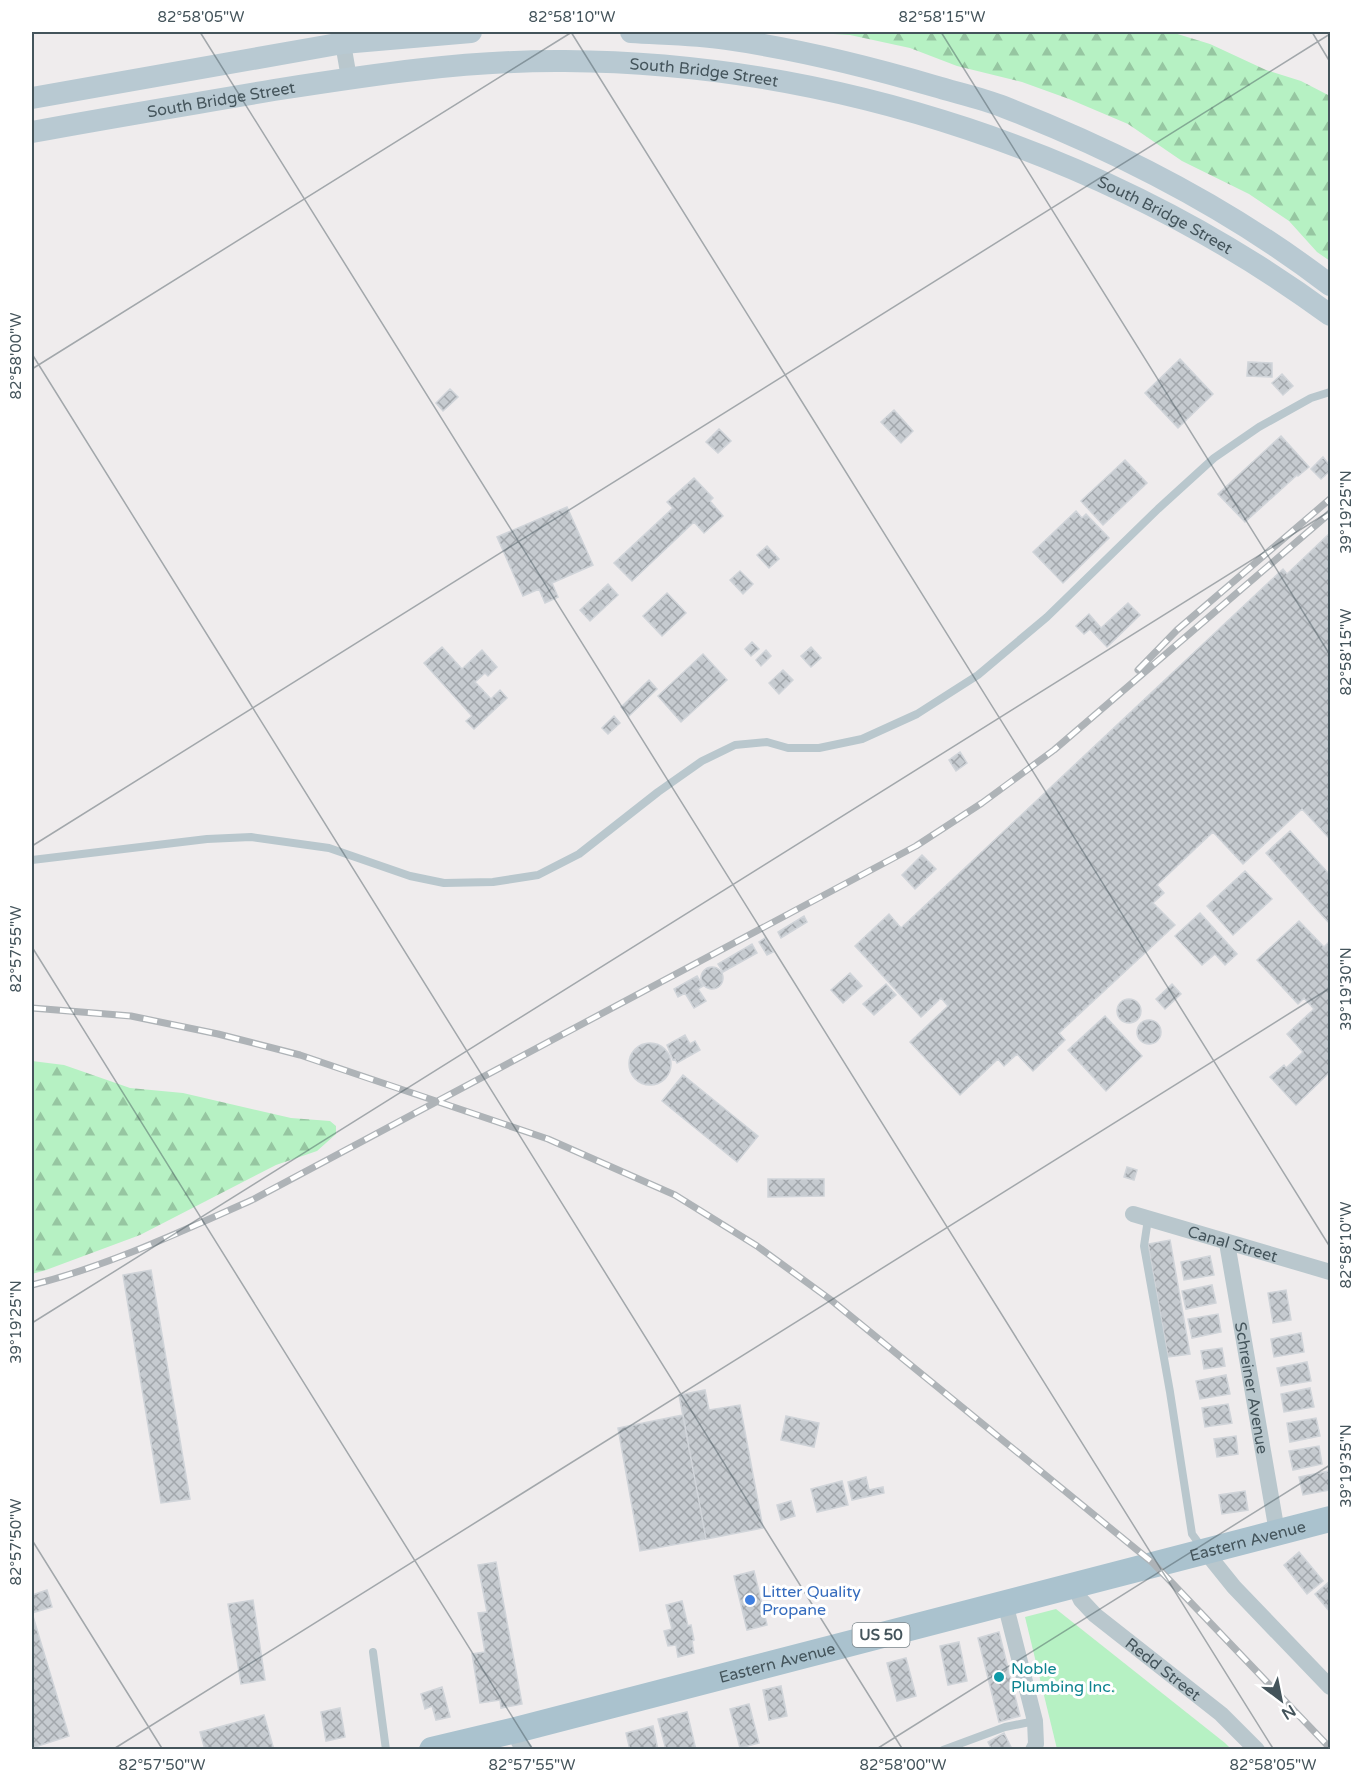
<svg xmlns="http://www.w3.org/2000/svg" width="1362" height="1781" font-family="'Varela Round',sans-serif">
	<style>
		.green { fill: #b6f1c3 }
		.forest { fill: url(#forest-firs) }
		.building { fill: url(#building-cross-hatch); stroke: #d0d4d9; stroke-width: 1.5 }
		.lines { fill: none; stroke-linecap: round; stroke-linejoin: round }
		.lane { stroke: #b9c7cd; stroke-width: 8 }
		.street { stroke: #b9c7cd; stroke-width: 16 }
		.secondary { stroke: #b8c9d2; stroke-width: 22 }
		.primary { stroke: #aac2ce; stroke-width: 26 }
		.rail-casing { stroke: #aeb3b7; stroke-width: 7 }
		.rail { stroke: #fff; stroke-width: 4.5; stroke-dasharray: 14; stroke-linecap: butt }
		.ticks { fill: none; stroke: #44545b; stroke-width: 1.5; stroke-opacity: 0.45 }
		.shop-dot { fill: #3f7fe0; stroke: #fff; stroke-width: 2 }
		.culture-dot { fill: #0f9aa8; stroke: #fff; stroke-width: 2 }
		.labels { text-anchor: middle; stroke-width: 6; stroke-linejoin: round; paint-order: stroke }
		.shield { fill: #fff; stroke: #7c878c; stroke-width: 1.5 }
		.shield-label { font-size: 15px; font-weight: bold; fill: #44545b }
		.street-label { font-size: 16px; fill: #44545b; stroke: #fff }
		.shop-label { font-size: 16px; fill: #366cbe; stroke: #fff; text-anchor: start }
		.culture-label { font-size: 16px; fill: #0d838f; stroke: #fff; text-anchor: start }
		.neatline { fill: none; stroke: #44545b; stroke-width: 2 }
		.ticks-label { font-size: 15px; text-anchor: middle; fill: #44545b }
	</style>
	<defs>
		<pattern id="forest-firs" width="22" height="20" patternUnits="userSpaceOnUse" patternTransform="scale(1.5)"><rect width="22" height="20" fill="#b6f1c3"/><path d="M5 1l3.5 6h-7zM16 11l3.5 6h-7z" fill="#96c6a1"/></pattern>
		<pattern id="building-cross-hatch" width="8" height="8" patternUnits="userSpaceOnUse" patternTransform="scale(1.5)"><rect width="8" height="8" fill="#c6cbd0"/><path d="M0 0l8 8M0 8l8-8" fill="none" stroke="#a2a7ac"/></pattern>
	</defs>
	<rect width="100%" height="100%" fill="#efeced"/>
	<!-- green -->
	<path class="green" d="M1056 1609 1225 1743 1231 1749H1057L1025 1617Z"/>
	<!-- forest -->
	<path class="forest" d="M800 32H1171L1210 44 1266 70 1301 81 1330 96V261L1317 252 1289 221 1249 194 1182 161 1128 124 1069 99 1022 82 957 66 910 48 850 35Z
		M32 1061 64 1065 130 1088 183 1093 291 1118 330 1121 336 1126V1134L317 1151 276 1165 140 1235 46 1270 32 1274Z"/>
	<!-- building -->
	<path class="building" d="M1180 359 1213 394 1178 428 1145 393Z
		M1248 362 1272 363V377L1247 376Z
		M1282 374 1293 386 1283 395 1272 383Z
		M450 389 458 397 443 411 436 403Z
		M894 410 913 431 901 443 881 422Z
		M719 429 731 441 718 453 706 442Z
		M1281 436 1309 467 1298 476 1297 475 1245 522 1218 494Z
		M1323 457 1330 466V471L1321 479 1311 469Z
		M1125 460 1147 483 1103 525 1081 501Z
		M694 478 713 498 710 501 723 516 704 533 694 522 632 581 614 563 673 508 667 502Z
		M567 507 593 565 552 583 558 597 545 603 539 589 523 596 497 537Z
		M1076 511 1082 518 1086 514 1109 538 1063 583 1033 552Z
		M1330 533V839L1302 809 1243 864 1213 832 1157 885 1164 893 1153 903 1175 925 1059 1033 1065 1040 1033 1071 1017 1054 1004 1066 998 1059 960 1095 910 1042 948 1006 941 998 921 1017 855 946 889 914 901 928 1283 569 1287 574Z
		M767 546 779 559 769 568 757 555Z
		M740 571 753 584 743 594 730 580Z
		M608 584 618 595 590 621 580 610Z
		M667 593 686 613 662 636 643 616Z
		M1128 603 1140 615 1107 647 1090 629 1084 634 1076 626 1089 614 1101 628Z
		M752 642 759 649 751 656 745 649Z
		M442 647 462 669 482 650 497 667 488 676 485 673 475 682 491 699 500 690 507 698 474 729 466 721 472 716 424 663Z
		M811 647 821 658 811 667 801 656Z
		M766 650 771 656 761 666 756 660Z
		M703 654 727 680 681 722 658 696Z
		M783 670 793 680 779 694 769 683Z
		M649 680 657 689 629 716 621 707Z
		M614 716 620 723 608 734 602 728Z
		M960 752 967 763 956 771 949 760Z
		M1290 831 1330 875V924L1266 853Z
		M922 855 936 869 915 889 902 875Z
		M1245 871 1272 899 1233 935 1207 906Z
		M1200 913 1237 954 1225 965 1215 954 1202 965 1175 936Z
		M804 916 807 922 781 938 778 932Z
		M1299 921 1324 947 1330 941V1072L1296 1105 1270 1077 1284 1065 1286 1068 1303 1052 1287 1034 1314 1009 1304 998 1298 1004 1257 960Z
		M765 938 773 952 767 955 759 942Z
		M752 944 757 953 723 972 718 964Z
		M701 978a11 11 0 1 1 22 0a11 11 0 1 1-22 0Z
		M850 973 862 986 843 1003 831 990Z
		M697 976 703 986 698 989 706 1001 694 1008 685 993 678 997 674 989Z
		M886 984 896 995 874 1015 863 1004Z
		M1172 984 1181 994 1165 1009 1156 999Z
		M1117 1011a12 12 0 1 1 24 0a12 12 0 1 1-24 0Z
		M1105 1016 1142 1056 1106 1091 1068 1050Z
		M1137 1032a12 12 0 1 1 24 0a12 12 0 1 1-24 0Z
		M685 1035 690 1044 695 1041 700 1050 677 1063 675 1059 673 1060 667 1045Z
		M629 1064a21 21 0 1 1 42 0a21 21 0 1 1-42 0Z
		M683 1075 758 1136 737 1162 662 1101Z
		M1127 1167 1137 1170 1134 1180 1124 1177Z
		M768 1179H824V1196L768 1197Z
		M1170 1240 1190 1354 1168 1357 1148 1244Z
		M1210 1256 1214 1275 1184 1280 1181 1262Z
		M151 1270 190 1499 161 1503 123 1275Z
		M1212 1285 1216 1303 1186 1309 1182 1291Z
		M1286 1290 1291 1320 1273 1323 1268 1293Z
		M1218 1314 1221 1332 1192 1338 1188 1319Z
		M1301 1333 1304 1352 1274 1357 1271 1339Z
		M1222 1348 1225 1366 1204 1369 1201 1351Z
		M1307 1362 1311 1381 1281 1386 1277 1368Z
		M1226 1375 1230 1394 1200 1399 1196 1381Z
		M1310 1388 1314 1407 1284 1412 1281 1394Z
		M705 1390 709 1410 740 1405 763 1528 706 1539 679 1395Z
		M1228 1404 1232 1423 1205 1427 1202 1408Z
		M683 1415 706 1539 640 1551 618 1428Z
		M786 1416 819 1423 814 1447 781 1440Z
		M1316 1418 1320 1436 1290 1442 1287 1423Z
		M1236 1436 1238 1454 1217 1457 1214 1439Z
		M1319 1446 1322 1464 1293 1470 1289 1451Z
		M1329 1471 1330 1490 1303 1495 1299 1477Z
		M866 1477 869 1490 883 1487 884 1493 852 1500 848 1482Z
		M842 1481 848 1505 817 1512 811 1489Z
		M1245 1491 1248 1510 1222 1514 1219 1495Z
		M791 1501 795 1516 781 1520 777 1505Z
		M1299 1552 1323 1581 1307 1594 1284 1565Z
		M496 1562 522 1704 501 1708 500 1700 480 1703 472 1654 485 1652 478 1613 487 1612 478 1565Z
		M754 1571 767 1625 747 1630 734 1576Z
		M1330 1581V1612L1315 1594Z
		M47 1590 52 1607 32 1613 69 1736 32 1748V1595Z
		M253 1600 265 1680 241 1684 228 1604Z
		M682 1601 688 1626 691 1625 694 1640 692 1641 694 1653 678 1657 676 1645 668 1646 664 1631 672 1629 666 1605Z
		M999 1632 1020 1716 999 1722 978 1638Z
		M959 1642 967 1681 948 1685 940 1646Z
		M906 1658 916 1696 897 1701 887 1663Z
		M781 1686 787 1716 769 1720 763 1690Z
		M442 1687 450 1717 436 1720 432 1706 425 1709 421 1694Z
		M749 1704 759 1743 740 1748 730 1709Z
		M340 1708 345 1737 326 1741 321 1712Z
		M687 1712 696 1750H666L658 1719Z
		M264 1715 274 1750H205L200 1732Z
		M653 1726 658 1750H630L626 1733Z
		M1004 1733 1012 1749 992 1750 988 1742Z"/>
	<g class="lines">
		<!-- lane -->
		<path class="lane" d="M32 860 207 839 251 837 329 848 410 876 444 883 493 882 538 875 579 854 658 792 702 761 735 745 767 742 788 748H819L862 739 917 714 978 675 1047 617 1158 509 1214 458 1259 427 1311 398 1330 392
			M1148 1219 1144 1246 1170 1392 1192 1534 1203 1549
			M373 1652 386 1750
			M943 1750 1005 1727 1035 1721"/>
		<!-- street -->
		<g class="street">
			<path d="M341 32 349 78"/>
			<path id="s1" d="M1133 1214 1330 1272"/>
			<path id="s2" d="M1227 1243 1277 1532"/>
			<path d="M1205 1551 1234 1587 1330 1687"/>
			<path id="s3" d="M1074 1585 1081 1600 1095 1615 1221 1714 1257 1750"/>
			<path d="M1005 1603 1035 1721 1036 1744 1033 1750"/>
			<path d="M516 1730 519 1742 525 1750"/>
		</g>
		<!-- secondary -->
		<g class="secondary">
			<path d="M631 32C662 34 695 34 726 39 797 49 866 66 934 86 957 93 982 98 1004 107 1120 152 1232 210 1330 285"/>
			<path d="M32 98 343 43 471 32"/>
			<path id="s4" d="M32 132C112 117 193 104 274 90 370 75 467 60 565 61 836 63 1112 155 1330 315"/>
		</g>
		<!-- primary -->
		<path class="primary" id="s5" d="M432 1750 516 1730 1330 1519"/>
		<defs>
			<path id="rail" d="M1138 670 1177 630 1330 499
				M32 1008 131 1016 218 1034 300 1055 548 1139 675 1195 757 1246 831 1300 1153 1563 1330 1748
				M32 1285C108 1266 180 1232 252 1200L916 846 982 803 1054 750 1330 513"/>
		</defs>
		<!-- rail casing -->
		<use href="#rail" class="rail-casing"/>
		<!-- rail -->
		<use href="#rail" class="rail"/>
	</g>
	<!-- ticks -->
	<path class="ticks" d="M200 32 1274 1750M571 32 1330 1247M941 32 1330 655M1312 32 1330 62M32 354 903 1750M32 369 572 32M32 846 1330 34M32 947 533 1750M32 1323 1330 511M32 1540 163 1750M112 1750 1330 988M875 1750 1330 1465"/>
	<!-- markers -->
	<circle class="shop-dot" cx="750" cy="1600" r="6"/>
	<circle class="culture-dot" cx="999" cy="1677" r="6"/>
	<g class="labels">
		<!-- shield labels -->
		<rect class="shield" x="852.5" y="1623" width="57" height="24" rx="4.5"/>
		<g class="shield-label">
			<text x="881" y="1640">US 50</text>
		</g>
		<!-- street labels -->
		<g class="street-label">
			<text dy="6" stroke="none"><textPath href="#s4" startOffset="678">South Bridge Street</textPath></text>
			<text dy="6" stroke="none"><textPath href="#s4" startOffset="192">South Bridge Street</textPath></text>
			<text dy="6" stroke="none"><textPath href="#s4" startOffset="1164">South Bridge Street</textPath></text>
			<text dy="6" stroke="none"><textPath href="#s1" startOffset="104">Canal Street</textPath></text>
			<text dy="6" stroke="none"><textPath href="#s2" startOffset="147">Schreiner Avenue</textPath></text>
			<text dy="6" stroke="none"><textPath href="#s5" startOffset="842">Eastern Avenue</textPath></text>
			<text dy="6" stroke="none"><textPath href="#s5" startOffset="356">Eastern Avenue</textPath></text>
			<text dy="6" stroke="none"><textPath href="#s3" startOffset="124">Redd Street</textPath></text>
		</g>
		<!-- shop labels -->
		<g class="shop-label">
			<text x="762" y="1597">Litter Quality<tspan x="762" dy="18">Propane</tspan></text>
		</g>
		<!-- culture labels -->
		<g class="culture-label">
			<text x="1011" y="1674">Noble<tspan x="1011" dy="18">Plumbing Inc.</tspan></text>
		</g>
	</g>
	<!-- border -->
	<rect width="1362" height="1781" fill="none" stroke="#ffffff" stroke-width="66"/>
	<!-- north arrow -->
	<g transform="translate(1281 1700) rotate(148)" stroke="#ffffff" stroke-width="4.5" paint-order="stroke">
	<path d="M0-4.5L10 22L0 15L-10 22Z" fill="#44545b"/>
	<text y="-9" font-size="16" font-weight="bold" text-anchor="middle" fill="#44545b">N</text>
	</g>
	<rect x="33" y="33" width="1296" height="1715" class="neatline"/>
	<g class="ticks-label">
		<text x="201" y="22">82°58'05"W</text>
		<text x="572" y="22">82°58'10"W</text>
		<text x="942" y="22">82°58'15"W</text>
		<text transform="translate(16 356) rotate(-90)" y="5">82°58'00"W</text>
		<text transform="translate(1346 512) rotate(-90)" y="5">39°19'25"N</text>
		<text transform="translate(1346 652) rotate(-90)" y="5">82°58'15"W</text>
		<text transform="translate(16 949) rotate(-90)" y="5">82°57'55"W</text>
		<text transform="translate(1346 989) rotate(-90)" y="5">39°19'30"N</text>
		<text transform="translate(1346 1245) rotate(-90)" y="5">82°58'10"W</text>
		<text transform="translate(16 1322) rotate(-90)" y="5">39°19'25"N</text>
		<text transform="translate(1346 1466) rotate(-90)" y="5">39°19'35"N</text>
		<text transform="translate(16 1542) rotate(-90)" y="5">82°57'50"W</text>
		<text x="162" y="1770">82°57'50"W</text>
		<text x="532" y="1770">82°57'55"W</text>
		<text x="903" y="1770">82°58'00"W</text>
		<text x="1273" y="1770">82°58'05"W</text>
	</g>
</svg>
